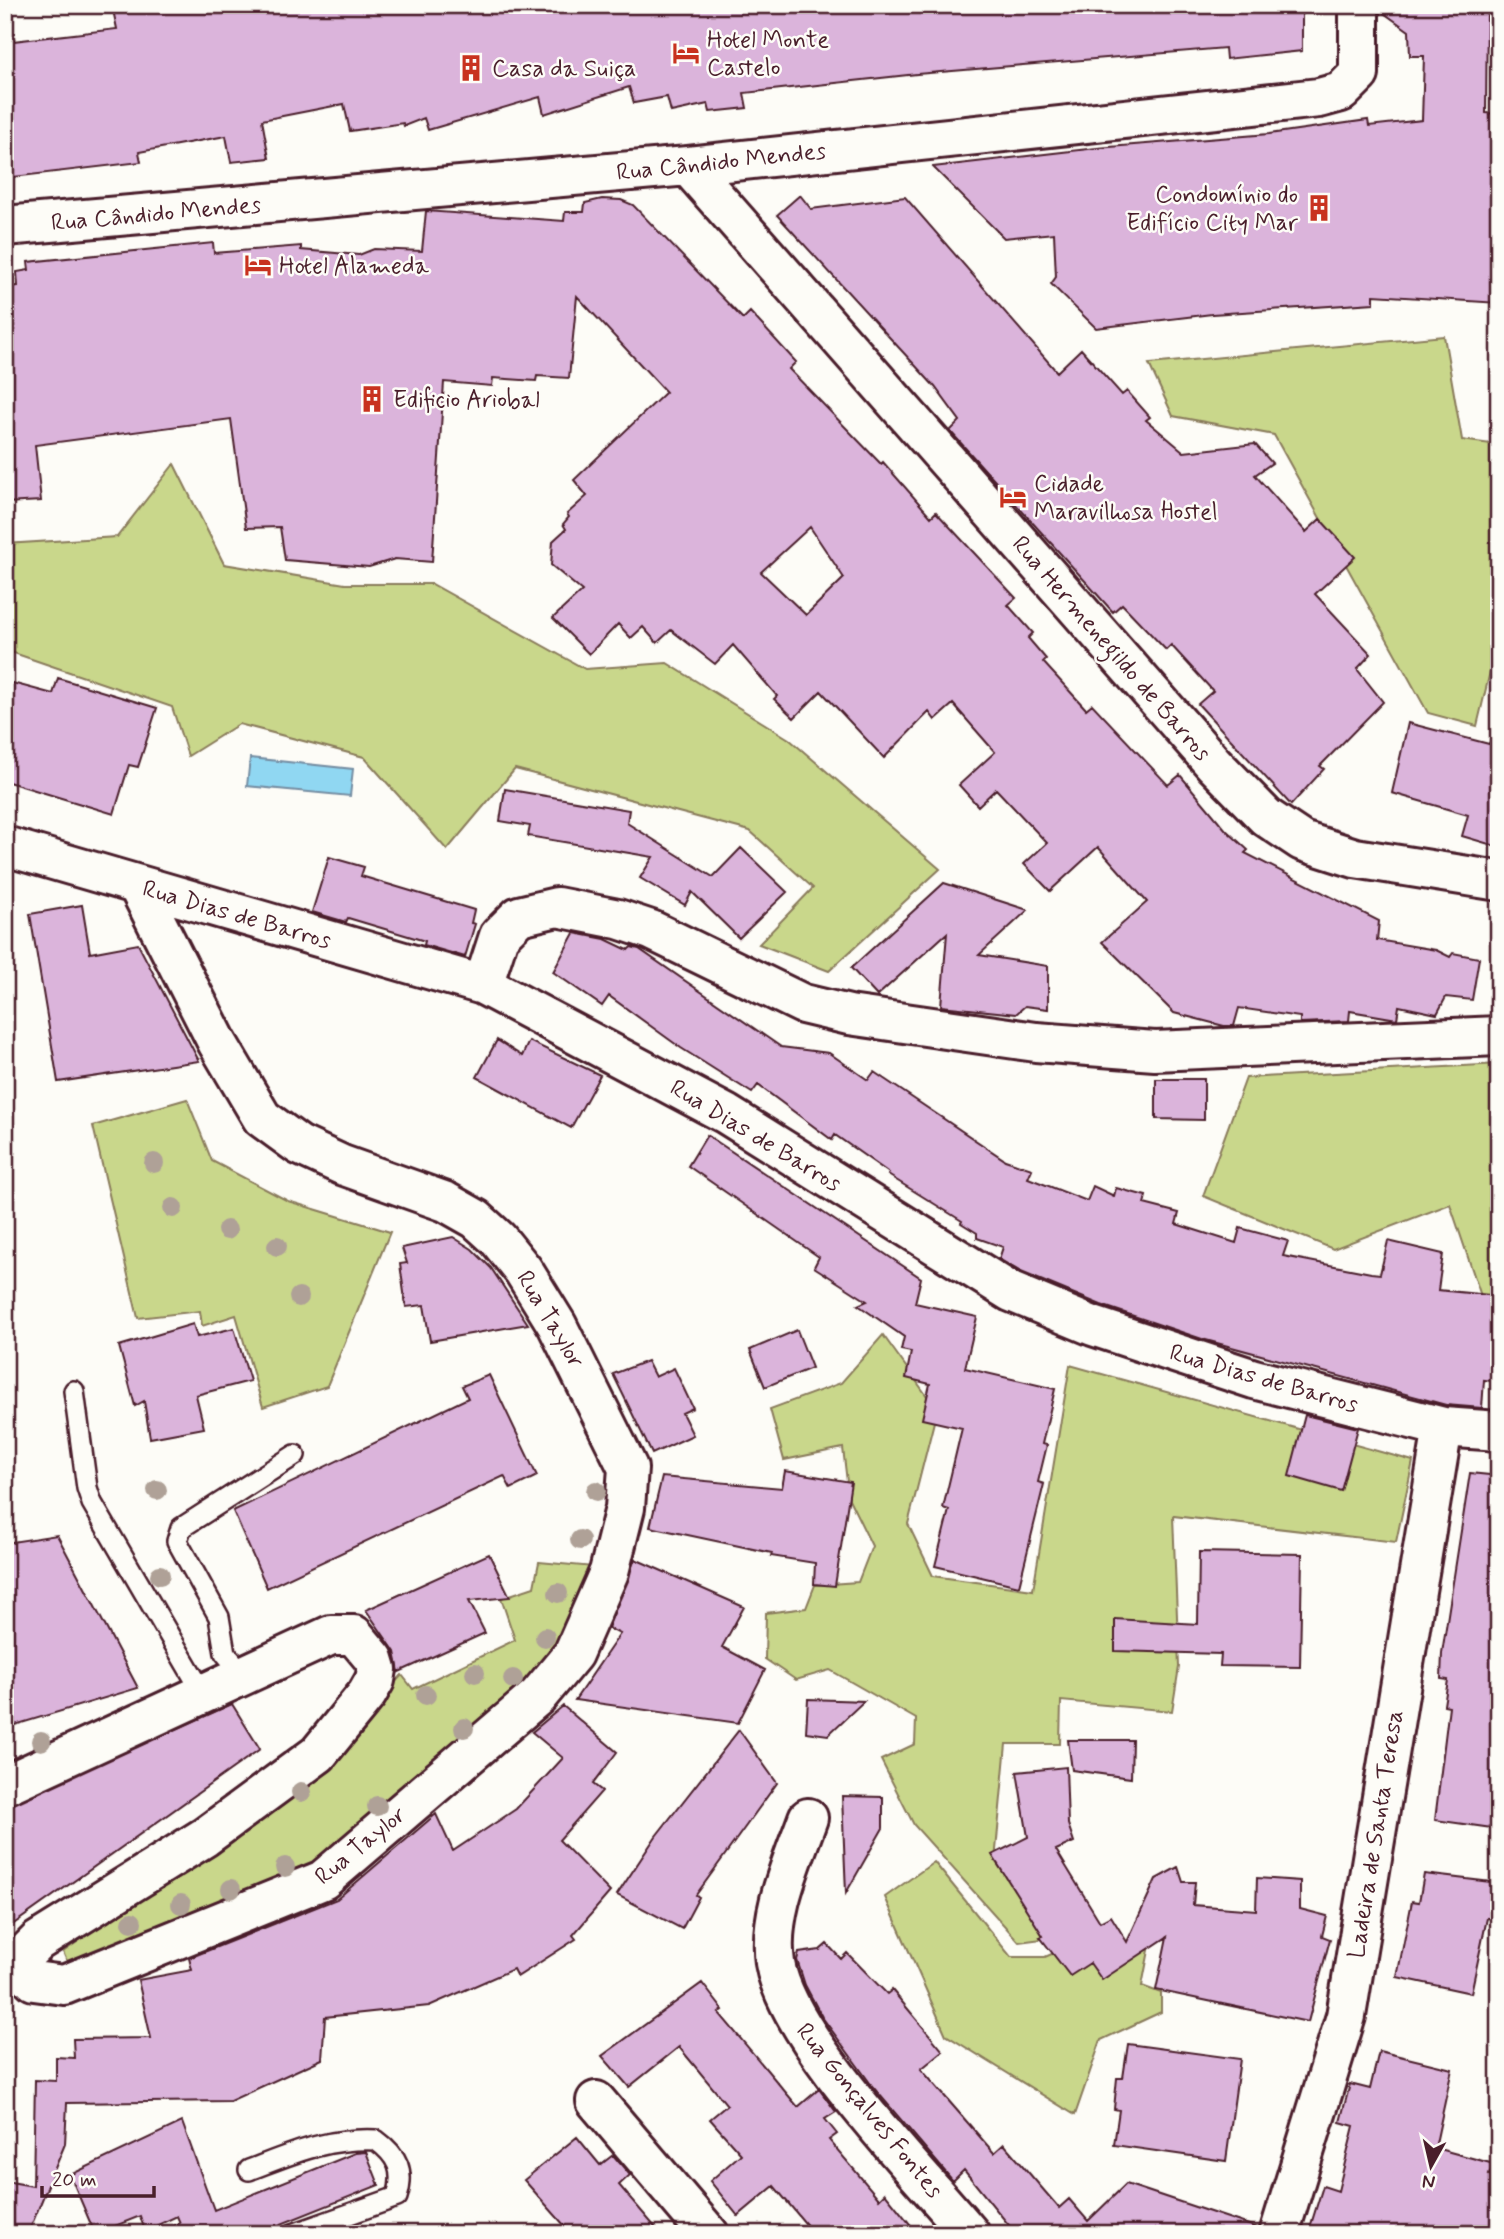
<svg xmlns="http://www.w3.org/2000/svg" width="1504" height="2239" font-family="Mynerve,sans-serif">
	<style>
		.green { fill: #c9d78b; stroke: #8a7b5b; stroke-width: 2 }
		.water { fill: #90d7f2; stroke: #748da2; stroke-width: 2 }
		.building { fill: #dbb4db; stroke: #4a1f2b; stroke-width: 2; fill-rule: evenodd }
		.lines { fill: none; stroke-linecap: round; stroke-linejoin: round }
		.lane-casing { stroke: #4a1f2b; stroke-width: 24 }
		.street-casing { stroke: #4a1f2b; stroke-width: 44 }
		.lane { stroke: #fdfcf7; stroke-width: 19 }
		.street { stroke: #fdfcf7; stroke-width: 38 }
		.tree { fill: #afa197 }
		.labels { text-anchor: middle; stroke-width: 5; stroke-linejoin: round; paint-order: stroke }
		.poi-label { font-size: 24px; fill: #4a1f2b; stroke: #fdfcf7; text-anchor: start }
		.street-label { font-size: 24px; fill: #4a1f2b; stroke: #fdfcf7 }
	</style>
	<rect width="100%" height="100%" fill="#fdfcf7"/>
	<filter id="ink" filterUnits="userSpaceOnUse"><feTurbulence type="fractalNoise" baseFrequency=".0143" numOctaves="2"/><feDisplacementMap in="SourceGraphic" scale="14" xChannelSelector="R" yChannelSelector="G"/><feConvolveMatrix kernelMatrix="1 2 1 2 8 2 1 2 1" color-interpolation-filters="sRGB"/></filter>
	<g filter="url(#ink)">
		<!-- green -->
		<path class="green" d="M1444 336 1462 440 1499 445V634L1477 726 1428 713 1274 435 1173 416 1149 364Z
			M174 464 224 564 345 584H432L585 669 667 663 789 739 940 869 829 971 759 944 813 888 750 831 515 769 447 850 364 757 239 724 188 756 172 707 5 650V544L117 537Z
			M1499 1064V1297L1483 1302 1450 1204 1333 1249 1203 1196 1246 1078Z
			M187 1099 212 1161 288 1201 390 1232 327 1386 263 1407 236 1315 202 1326 200 1311 138 1318 93 1126Z
			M883 1335 937 1410 908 1524 933 1576 1033 1590 1070 1365 1413 1461 1396 1542 1173 1516 1179 1667 1172 1711 1061 1701 1060 1744H1006L995 1861 1050 1938 1019 1942 914 1825 881 1760 915 1744 916 1719 830 1670 796 1680 765 1659 766 1613 806 1608 815 1585 858 1582 872 1546 849 1499 843 1448 784 1460 770 1409 841 1383Z
			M539 1562 606 1568 558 1681 351 1858 72 1973 63 1952 305 1780 402 1675 413 1689 515 1640 501 1598 534 1587Z
			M934 1862 1011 1957H1045L1091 1937 1150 1945 1142 1986 1161 1993V2012L1101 2040 1075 2115 946 2035 885 1897Z"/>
		<!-- water -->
		<path class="water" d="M250 758 353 769 350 796 247 786Z"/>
		<!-- building -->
		<path class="building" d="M112 5H1302V51L1226 59 1225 48 917 74 744 93 747 108 710 112 708 104 671 112 667 97 634 103 629 87 544 114 540 97 428 130 424 118 404 126 403 123 350 131 344 104 262 120 269 158 231 162 226 136 139 152 141 162 5 178V42L117 29Z
			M1381 5H1487L1486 113 1499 114V303L1374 295V303L1212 314 1096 328 1051 284 1056 277 1054 233 1004 238 933 167 1097 148 1269 134 1368 120 1369 126 1422 120 1424 56H1410L1409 31 1381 11Z
			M800 195 811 209 905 197 1057 372 1081 349 1122 395 1127 391 1150 417 1146 420 1184 452 1255 444 1272 463 1255 475 1306 532 1320 519 1355 557 1315 594 1371 654 1357 669 1383 702 1320 766 1324 769 1291 805 1198 704 1213 691 1171 645 1166 650 1122 604 1113 612 950 431 960 421 935 387 777 215Z
			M602 199 621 200 633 205 743 319 750 312 796 362 789 369 881 464 883 462 931 517 936 512 1016 598 1008 605 1033 633 1028 638 1046 659 1043 662 1086 709 1092 704 1168 785 1180 775 1226 830 1248 850 1245 853 1379 921 1377 940 1436 950 1450 957 1453 953 1479 958 1472 1000 1446 997 1437 1014 1399 1006 1397 1019 1350 1011 1349 1021 1300 1023V1017L1239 1008 1234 1026H1224L1174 1013 1102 942 1147 902 1098 847 1050 891 1024 864 1047 843 996 789 978 806 959 785 995 752 953 704 935 720 929 712 884 758 821 691 794 718 774 699 777 696 733 645 715 664 671 630 657 643 643 627 631 638 618 624 589 654 553 618 582 591 551 565 553 541 566 529 563 524 569 517 567 514 587 496 574 480 666 392 577 296 569 378 537 376 536 381 493 378 492 386 444 382 432 562 395 559 369 567 285 560 280 527 246 528 231 419 35 445 41 501 5 503V287L18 286 17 272 29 270 28 262 213 243 214 253 301 246V250L359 255 374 249 422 251 426 211 564 221 565 212H584L585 203ZM810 527 844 578 806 615 761 572Z
			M58 678 157 708 138 767 129 765 114 814 5 781V681L53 694Z
			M1408 723 1489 744 1491 739 1499 740V847L1462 836 1468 815 1392 793Z
			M505 789 629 810 627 823 713 877 741 848 787 892 739 938 692 892 685 905 640 878 653 857 528 836 530 826 500 821Z
			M329 857 364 867 361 876 474 910 471 923 475 924 465 957 424 945 425 941 348 918 346 922 312 912Z
			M944 883 1028 910 979 955 1048 966V1009L1025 1006 1016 1014 941 1006 947 933 877 996 851 968Z
			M82 905 90 953 138 944 199 1061 58 1082 30 914Z
			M574 933 605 939 628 950 631 947 639 949 781 1047 829 1053 868 1080 874 1072 1005 1160 1032 1169 1028 1178 1087 1201 1093 1186 1114 1196 1116 1188 1146 1196 1144 1204 1179 1213 1176 1224 1236 1243 1240 1228 1288 1241 1283 1256 1371 1273 1380 1274 1388 1241 1443 1254 1438 1290 1499 1296V1382L1484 1380 1482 1408 1446 1405 1202 1339 1101 1305 1021 1272 999 1259 1003 1247 977 1238V1233L961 1223 962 1221 888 1175 889 1173 835 1135 832 1140 758 1085 752 1093 681 1048 609 996 602 1006 553 972Z
			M497 1040 522 1056 529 1041 600 1075 571 1128 477 1077Z
			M1156 1079H1204V1120L1156 1119Z
			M707 1135 921 1278 915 1303 977 1317 965 1368 1055 1389 1042 1444 1047 1445 1038 1482 1044 1484 1019 1586 935 1566 949 1510 943 1508 962 1428 922 1419 930 1384 906 1378 911 1352 901 1350 904 1337 858 1305 867 1301 814 1267 819 1257 688 1166Z
			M453 1237 472 1249 491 1268 528 1324 430 1341 424 1305 406 1307 400 1264 407 1263 402 1248Z
			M193 1324 197 1337 234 1328 250 1381 196 1395 204 1428 150 1438 144 1401 135 1406 119 1346Z
			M797 1330 812 1368 765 1387 750 1350Z
			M647 1361 655 1377 674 1368 693 1408 682 1413 693 1435 652 1454 613 1374Z
			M489 1375 537 1476 511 1489 504 1476 267 1588 233 1511 468 1398 462 1386Z
			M1305 1415 1358 1428 1341 1491 1289 1476Z
			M785 1471 851 1482 835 1586 814 1584 815 1563 771 1556 772 1553 650 1527 662 1477 782 1488Z
			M1470 1473 1499 1476V1829L1435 1820 1449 1706 1444 1705 1448 1680 1441 1679 1442 1653Z
			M57 1535 138 1688 5 1728V1543Z
			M1199 1552 1302 1554 1300 1667 1220 1666 1221 1654 1115 1651V1619L1198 1624Z
			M489 1554 510 1597 469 1601 485 1633 399 1672 395 1652 366 1610Z
			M635 1559 744 1607 722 1647 765 1670 738 1723 575 1700 620 1634 608 1628Z
			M808 1699 864 1701 828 1735 806 1732Z
			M232 1704 260 1749 5 1930V1806Z
			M563 1706 617 1752 593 1784 602 1791 559 1840 610 1892 573 1935 576 1939 517 1977 513 1969 429 2006 325 2017 322 2059 230 2101 67 2103 65 2144 28 2234H5V2181L33 2186 35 2080 56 2081V2057L74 2058 73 2039 151 2038 138 1980 192 1970 189 1958 337 1899 436 1814 453 1851 516 1809 563 1758 532 1732Z
			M739 1730 777 1783 696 1895 699 1897 682 1929 617 1895 656 1836Z
			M1068 1740H1132L1131 1778 1072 1770Z
			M1066 1767 1068 1824 1074 1842 1056 1850 1100 1922 1111 1916 1127 1942 1156 1879 1178 1867 1183 1882H1195L1193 1905 1256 1910 1257 1878 1300 1881V1909L1327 1916 1322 1936 1330 1939 1308 2022 1156 1990 1167 1937 1102 1980 1090 1963 1070 1976 1040 1937 1043 1936 992 1855 1028 1837 1017 1772Z
			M842 1796 883 1797V1828L846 1893Z
			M1424 1874 1499 1883V1920L1487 1918 1471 1993 1397 1977 1412 1901 1419 1902Z
			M827 1944 841 1959 847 1953 887 1994 892 1990 943 2051 921 2069 994 2153 1004 2144 1059 2208 1069 2199 1088 2221 1126 2184 1258 2228V2234H1016L964 2170 953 2181 873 2087 822 2017 805 1985 797 1960 799 1953 820 1950Z
			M702 1983 723 2010 719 2013 798 2107 819 2089 836 2112 825 2119 837 2134 829 2140 879 2199 885 2193 918 2234H814L774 2186 738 2216 710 2181 741 2154 710 2119 727 2105 679 2047 629 2087 602 2056Z
			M1128 2044 1240 2059 1226 2161 1114 2145 1119 2110 1114 2109 1117 2078H1123Z
			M1379 2051 1452 2069 1435 2148 1494 2164 1489 2175 1499 2179V2212L1492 2234H1308L1323 2186 1338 2191 1354 2126 1340 2122 1350 2084 1370 2089Z
			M182 2122 214 2210 355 2153 366 2152 379 2185 276 2226 279 2234H158L180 2223 177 2216 145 2231 140 2216 95 2234 70 2175Z
			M577 2137 600 2165 613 2155 630 2175 619 2185 661 2234H572L524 2180Z"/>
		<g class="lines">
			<defs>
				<path id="lane" d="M74 1391 87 1488 92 1503 204 1695
					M243 1674 225 1653 219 1617 177 1541 181 1528 295 1455
					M249 2170C294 2153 326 2138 376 2140 398 2156 405 2171 397 2197L293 2234"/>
				<path id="street" d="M688 166 1214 764 1266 817 1302 841 1355 858 1499 881
					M5 226 688 166 1319 98 1341 92 1359 74V5
					M5 846 483 985 726 1114 1011 1292 1093 1326 1254 1379 1443 1427 1499 1431
					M483 985 499 936 519 916 557 907 618 919 651 930 803 1004 849 1015 1036 1042 1155 1051 1499 1036
					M5 1785 331 1635H354L374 1659 377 1669 375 1680 367 1694 318 1754 205 1837 38 1941 23 1956 22 1969 34 1981 64 1985 323 1880 538 1696 573 1654 609 1572 625 1508 628 1468 557 1325 523 1270 498 1239 476 1219 446 1202 342 1165 299 1145 262 1118 217 1042 138 886
					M808 1818C792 1863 768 1914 775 1963 787 2038 918 2172 970 2234
					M596 2101 709 2234
					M1279 2234 1346 2016 1443 1427"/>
			</defs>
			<!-- lane casing -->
			<use href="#lane" class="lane-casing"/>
			<!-- street casing -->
			<use href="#street" class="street-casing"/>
			<!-- lane -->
			<use href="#lane" class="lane"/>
			<!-- street -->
			<use href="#street" class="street"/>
		</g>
		<!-- trees -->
		<g class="tree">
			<circle cx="154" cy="1163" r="10"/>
			<circle cx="173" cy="1208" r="10"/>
			<circle cx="227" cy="1230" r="10"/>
			<circle cx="277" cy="1246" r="10"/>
			<circle cx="299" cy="1297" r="10"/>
			<circle cx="157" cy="1490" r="10"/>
			<circle cx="596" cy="1491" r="10"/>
			<circle cx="580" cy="1540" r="10"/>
			<circle cx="160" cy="1575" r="10"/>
			<circle cx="558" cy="1593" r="10"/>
			<circle cx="545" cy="1637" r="10"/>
			<circle cx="475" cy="1673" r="10"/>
			<circle cx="513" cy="1679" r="10"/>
			<circle cx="426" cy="1695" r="10"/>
			<circle cx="464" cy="1728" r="10"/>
			<circle cx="41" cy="1741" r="10"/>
			<circle cx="301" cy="1792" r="10"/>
			<circle cx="377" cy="1806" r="10"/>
			<circle cx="285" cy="1867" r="10"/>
			<circle cx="231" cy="1889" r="10"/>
			<circle cx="181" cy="1904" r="10"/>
			<circle cx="132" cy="1922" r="10"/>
		</g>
	</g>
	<!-- icons -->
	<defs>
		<symbol id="hotel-bare" viewBox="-9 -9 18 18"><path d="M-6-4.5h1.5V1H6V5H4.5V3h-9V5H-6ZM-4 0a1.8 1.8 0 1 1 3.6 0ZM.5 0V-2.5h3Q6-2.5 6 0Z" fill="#c8321e" stroke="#fdfcf7" stroke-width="2.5" paint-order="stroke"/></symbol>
		<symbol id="building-bare" viewBox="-9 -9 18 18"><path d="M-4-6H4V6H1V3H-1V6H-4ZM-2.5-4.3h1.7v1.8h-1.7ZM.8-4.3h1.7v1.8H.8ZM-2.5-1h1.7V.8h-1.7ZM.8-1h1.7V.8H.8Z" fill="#c8321e" stroke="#fdfcf7" stroke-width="2.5" paint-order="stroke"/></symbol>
	</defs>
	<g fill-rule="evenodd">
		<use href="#hotel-bare" x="667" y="34" width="38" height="38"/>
		<use href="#building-bare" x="452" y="49" width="38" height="38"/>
		<use href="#building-bare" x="1300" y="189" width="38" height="38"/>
		<use href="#hotel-bare" x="239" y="246" width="38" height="38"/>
		<use href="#building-bare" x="353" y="380" width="38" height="38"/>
		<use href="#hotel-bare" x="994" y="478" width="38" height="38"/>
	</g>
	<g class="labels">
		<!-- poi labels -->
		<g class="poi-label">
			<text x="707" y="47">Hotel Monte<tspan x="707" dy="28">Castelo</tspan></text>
			<text x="492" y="76">Casa da Suiça</text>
			<text x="1298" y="202" text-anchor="end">Condomínio do<tspan x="1298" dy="28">Edifício City Mar</tspan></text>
			<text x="279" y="273">Hotel Alameda</text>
			<text x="393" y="407">Edificio Ariobal</text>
			<text x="1034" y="491">Cidade<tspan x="1034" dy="28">Maravilhosa Hostel</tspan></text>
		</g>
		<!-- street labels -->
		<g class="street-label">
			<text transform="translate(721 161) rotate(-6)" y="8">Rua Cândido Mendes</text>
			<text transform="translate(156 213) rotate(-5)" y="8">Rua Cândido Mendes</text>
			<text transform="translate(1112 648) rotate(49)" y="8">Rua Hermenegildo de Barros</text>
			<text transform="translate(237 914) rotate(16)" y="8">Rua Dias de Barros</text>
			<text transform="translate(756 1135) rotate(31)" y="8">Rua Dias de Barros</text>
			<text transform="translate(551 1319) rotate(59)" y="8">Rua Taylor</text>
			<text transform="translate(1264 1378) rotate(16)" y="8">Rua Dias de Barros</text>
			<text transform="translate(1375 1834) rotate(-81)" y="8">Ladeira de Santa Teresa</text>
			<text transform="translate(360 1845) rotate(-39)" y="8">Rua Taylor</text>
			<text transform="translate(870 2110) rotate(51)" y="8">Rua Gonçalves Fontes</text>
		</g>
	</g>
	<!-- margin -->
	<rect width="1504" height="2239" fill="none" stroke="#fdfcf7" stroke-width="28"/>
	<rect x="14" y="14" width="1476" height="2211" fill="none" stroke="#4a1f2b" stroke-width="2.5" filter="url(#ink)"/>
	<!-- north arrow -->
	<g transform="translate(1431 2166) rotate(188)" stroke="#fdfcf7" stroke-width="5" paint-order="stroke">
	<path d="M0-5L12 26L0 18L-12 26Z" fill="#4a1f2b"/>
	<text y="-10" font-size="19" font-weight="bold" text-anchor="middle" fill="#4a1f2b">N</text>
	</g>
	<!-- scale -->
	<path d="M42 2186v10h112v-10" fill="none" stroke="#4a1f2b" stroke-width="3.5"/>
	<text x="52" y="2186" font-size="21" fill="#4a1f2b" stroke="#fdfcf7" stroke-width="5" paint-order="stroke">20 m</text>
</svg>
